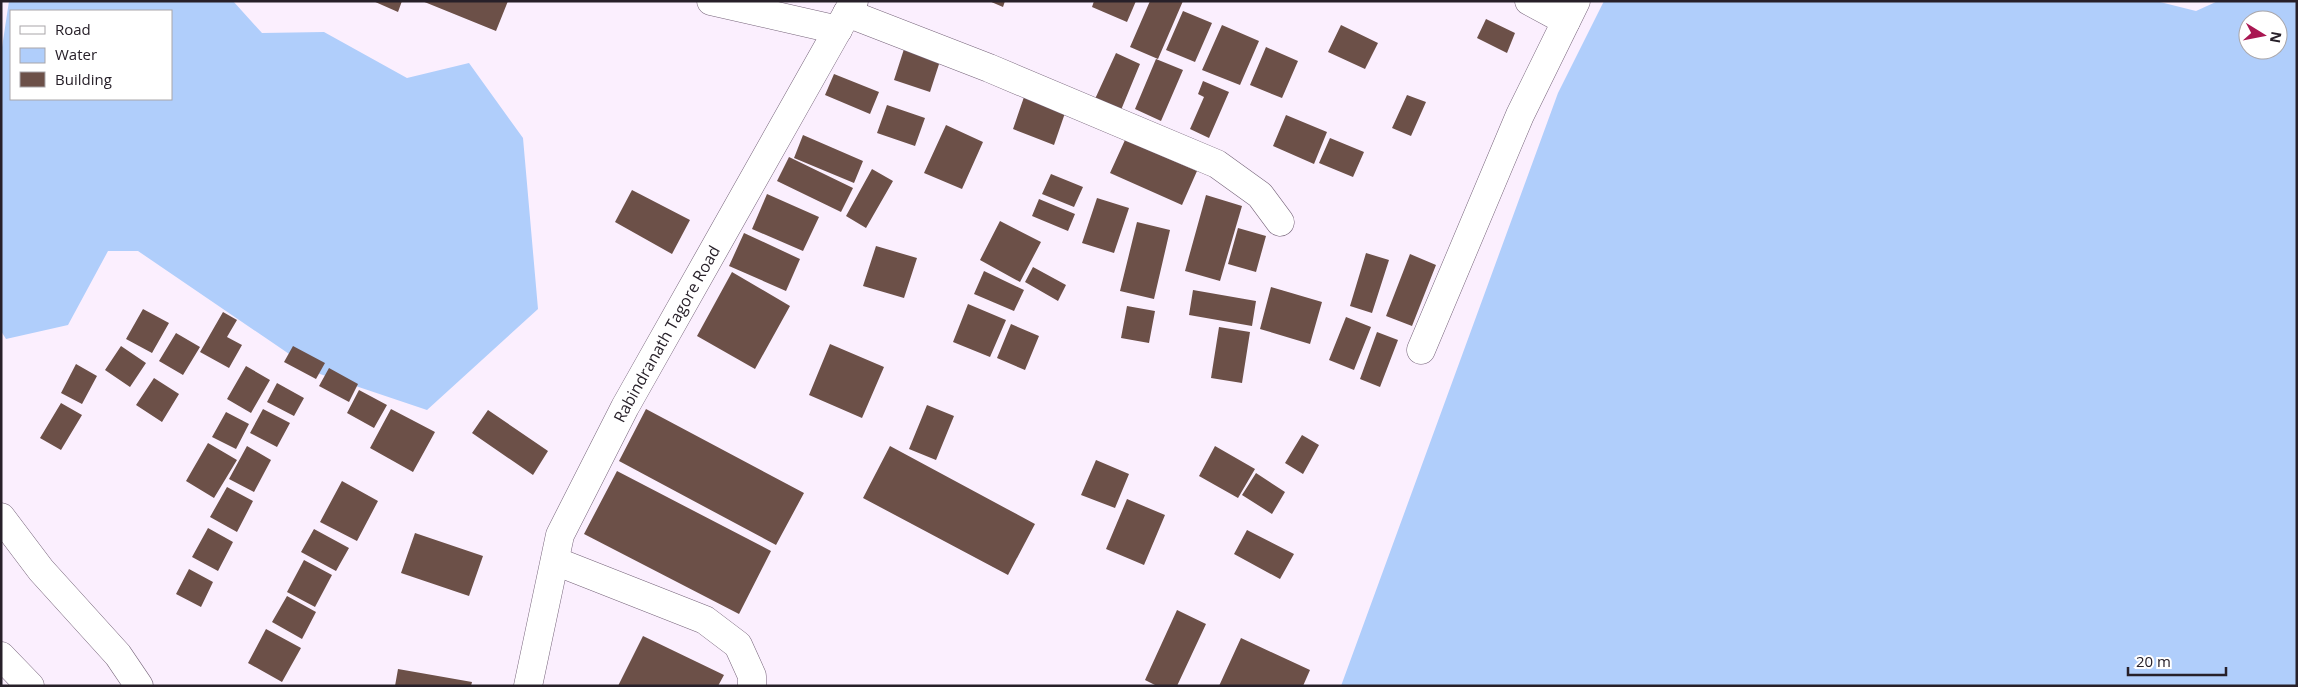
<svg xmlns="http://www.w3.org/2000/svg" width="2298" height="687" font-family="'Open Sans',sans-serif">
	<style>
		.water { fill: #b0cefb; fill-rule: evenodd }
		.building { fill: #6c5048 }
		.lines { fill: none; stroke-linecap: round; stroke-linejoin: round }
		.minor-casing { stroke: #756379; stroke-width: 29 }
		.minor { stroke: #fff; stroke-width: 28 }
		.labels { text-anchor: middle; stroke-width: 5; stroke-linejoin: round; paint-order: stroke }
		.street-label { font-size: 16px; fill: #272029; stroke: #fff }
	</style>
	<rect width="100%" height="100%" fill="#fbeffe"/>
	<!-- water -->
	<path class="water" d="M9 1H233L262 33 324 32 407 78 469 63 523 138 538 309 427 410 317 373 138 251H108L68 325 6 339 1 331V54ZM11 11H171V99H11Z
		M1604 1H2156L2196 11 2218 1H2297V686H1341L1558 93ZM2248 20H2278V50H2248Z"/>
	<!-- building -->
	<path class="building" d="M373 1H402L398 12Z
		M422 1H508L496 31Z
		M989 1H1005L1003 7Z
		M1094 1H1136L1127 22 1092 7Z
		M1150 1H1183L1158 59 1130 47Z
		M1183 11 1212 23 1195 62 1166 50Z
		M1486 19 1515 33 1507 53 1477 38Z
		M1222 25 1259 41 1240 85 1202 70Z
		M1341 25 1378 43 1365 69 1328 52Z
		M1266 47 1298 61 1282 98 1250 85Z
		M904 49 940 61 930 92 894 80Z
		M1116 53 1140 64 1121 110 1095 99Z
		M1156 59 1183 70 1161 121 1135 109Z
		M834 74 879 92 870 114 825 95Z
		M1203 81 1229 92 1209 138 1190 129 1204 97 1198 94Z
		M1407 95 1426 102 1411 136 1392 128Z
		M1024 97 1065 113 1054 145 1013 129Z
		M887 105 925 118 915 146 877 133Z
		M1286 115 1327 132 1314 164 1273 146Z
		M946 125 983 142 962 189 924 173Z
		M803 135 863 161 854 183 794 158Z
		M1330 138 1364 152 1353 177 1319 163Z
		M1125 140 1197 171 1182 205 1110 173Z
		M789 157 853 188 841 212 777 181Z
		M872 169 893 181 866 228 846 216Z
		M1051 174 1083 187 1074 207 1042 194Z
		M632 190 690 220 672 254 615 222Z
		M767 194 819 217 803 251 752 229Z
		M1206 195 1242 206 1220 281 1185 271Z
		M1097 198 1129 208 1114 253 1082 243Z
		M1039 199 1075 214 1068 231 1032 216Z
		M1000 221 1041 242 1020 282 980 260Z
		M1137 222 1170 230 1154 299 1120 291Z
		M1238 228 1266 236 1256 272 1228 264Z
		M744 233 800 259 786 291 729 266Z
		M876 246 917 258 904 298 863 286Z
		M1366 253 1389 260 1372 313 1350 306Z
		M1410 254 1436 265 1412 326 1386 316Z
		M1033 267 1066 285 1058 301 1025 282Z
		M984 271 1024 290 1014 311 974 294Z
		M732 272 790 306 755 369 697 336Z
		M1271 287 1322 302 1310 344 1260 329Z
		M1193 290 1256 301 1252 326 1189 315Z
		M968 304 1006 320 990 357 953 342Z
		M1127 306 1155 311 1149 343 1121 338Z
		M143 309 169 323 152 353 126 339Z
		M223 312 237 320 227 337 242 345 229 368 200 352Z
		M1346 317 1371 327 1354 370 1329 360Z
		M1011 324 1039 336 1025 370 997 358Z
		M1219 327 1250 332 1242 383 1211 378Z
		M1377 332 1398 340 1380 387 1360 379Z
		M176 333 200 347 183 375 159 361Z
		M830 344 884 367 862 418 809 395Z
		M121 346 146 363 130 387 105 370Z
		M293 346 325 363 316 379 284 362Z
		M76 364 97 376 82 404 61 393Z
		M246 366 270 380 251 413 227 399Z
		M329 368 358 384 349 402 319 386Z
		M154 378 179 394 162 422 136 405Z
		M277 383 304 398 294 416 267 402Z
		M359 390 387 405 374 428 347 413Z
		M61 403 82 415 61 450 40 438Z
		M927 405 954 416 936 460 909 449Z
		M263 409 290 423 277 447 250 433Z
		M391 409 435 432 413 472 370 448Z
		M646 409 804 493 776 545 619 461Z
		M488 410 548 451 533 475 472 433Z
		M226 412 249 424 236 449 212 437Z
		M1302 435 1319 445 1303 474 1285 463Z
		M208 443 237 460 214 498 186 481Z
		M247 446 271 460 254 492 229 479Z
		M890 446 1035 524 1008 575 863 498Z
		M1215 446 1255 469 1238 498 1199 476Z
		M1096 460 1129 474 1115 508 1081 495Z
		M617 471 771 551 739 614 584 534Z
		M1256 473 1285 492 1272 514 1242 495Z
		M342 481 378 501 357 541 320 522Z
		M227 487 253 501 237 532 210 517Z
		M1127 499 1165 515 1144 565 1106 549Z
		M208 528 233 542 218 571 192 557Z
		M314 529 349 548 336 571 301 552Z
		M1247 530 1294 554 1280 579 1234 554Z
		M415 533 483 556 469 596 401 573Z
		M304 560 332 575 315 607 287 592Z
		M189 569 213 582 201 607 176 594Z
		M287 596 316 612 302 639 272 622Z
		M1177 610 1206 624 1177 686H1157L1145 680Z
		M266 629 301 648 282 682 248 663Z
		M643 636 724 675 718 686H618Z
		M1241 638 1310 670 1303 686H1219Z
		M398 669 472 682 471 686H395Z"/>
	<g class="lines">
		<defs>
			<g id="minor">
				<path d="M711 1 838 30"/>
				<path d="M1529 1 1566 21"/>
				<path d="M847 13 989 68 1217 164 1260 195 1280 222"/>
				<path d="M1421 350 1520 115 1576 1"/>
				<path d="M1 517 41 570 118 655 139 686"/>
				<path d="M555 561 705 620 738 645 752 676V686"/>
				<path d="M1 656 30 686"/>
				<path id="s1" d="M528 686 560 535 625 407 854 1"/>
			</g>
		</defs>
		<!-- minor casing -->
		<use href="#minor" class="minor-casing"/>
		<!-- minor -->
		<use href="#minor" class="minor"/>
	</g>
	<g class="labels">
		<!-- street labels -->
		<g class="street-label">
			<text dy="6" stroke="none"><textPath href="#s1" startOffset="382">Rabindranath Tagore Road</textPath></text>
		</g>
	</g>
	<!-- border -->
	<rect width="2298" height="687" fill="none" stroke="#272029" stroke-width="5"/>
	<!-- legend -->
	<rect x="10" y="10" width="162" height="90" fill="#ffffff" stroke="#a9a6a9"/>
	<rect x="20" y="26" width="25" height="8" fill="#ffffff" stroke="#a9a6a9"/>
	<text x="55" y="35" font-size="15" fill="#272029">Road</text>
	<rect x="20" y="48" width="25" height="15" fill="#b0cefb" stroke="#a9a6a9"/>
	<text x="55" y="60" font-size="15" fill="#272029">Water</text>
	<rect x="20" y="72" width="25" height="15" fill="#6c5048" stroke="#a9a6a9"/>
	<text x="55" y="85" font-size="15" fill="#272029">Building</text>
	<!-- north arrow -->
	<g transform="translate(2263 35) rotate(100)"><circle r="24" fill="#ffffff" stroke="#a9a6a9"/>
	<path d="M0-4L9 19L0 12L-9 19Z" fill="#a91752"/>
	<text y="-8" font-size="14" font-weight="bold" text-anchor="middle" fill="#272029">N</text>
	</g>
	<!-- scale -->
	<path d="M2128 667v8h98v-8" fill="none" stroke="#272029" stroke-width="2.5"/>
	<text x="2136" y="667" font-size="15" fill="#272029" stroke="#ffffff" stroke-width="4" paint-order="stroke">20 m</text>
</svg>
